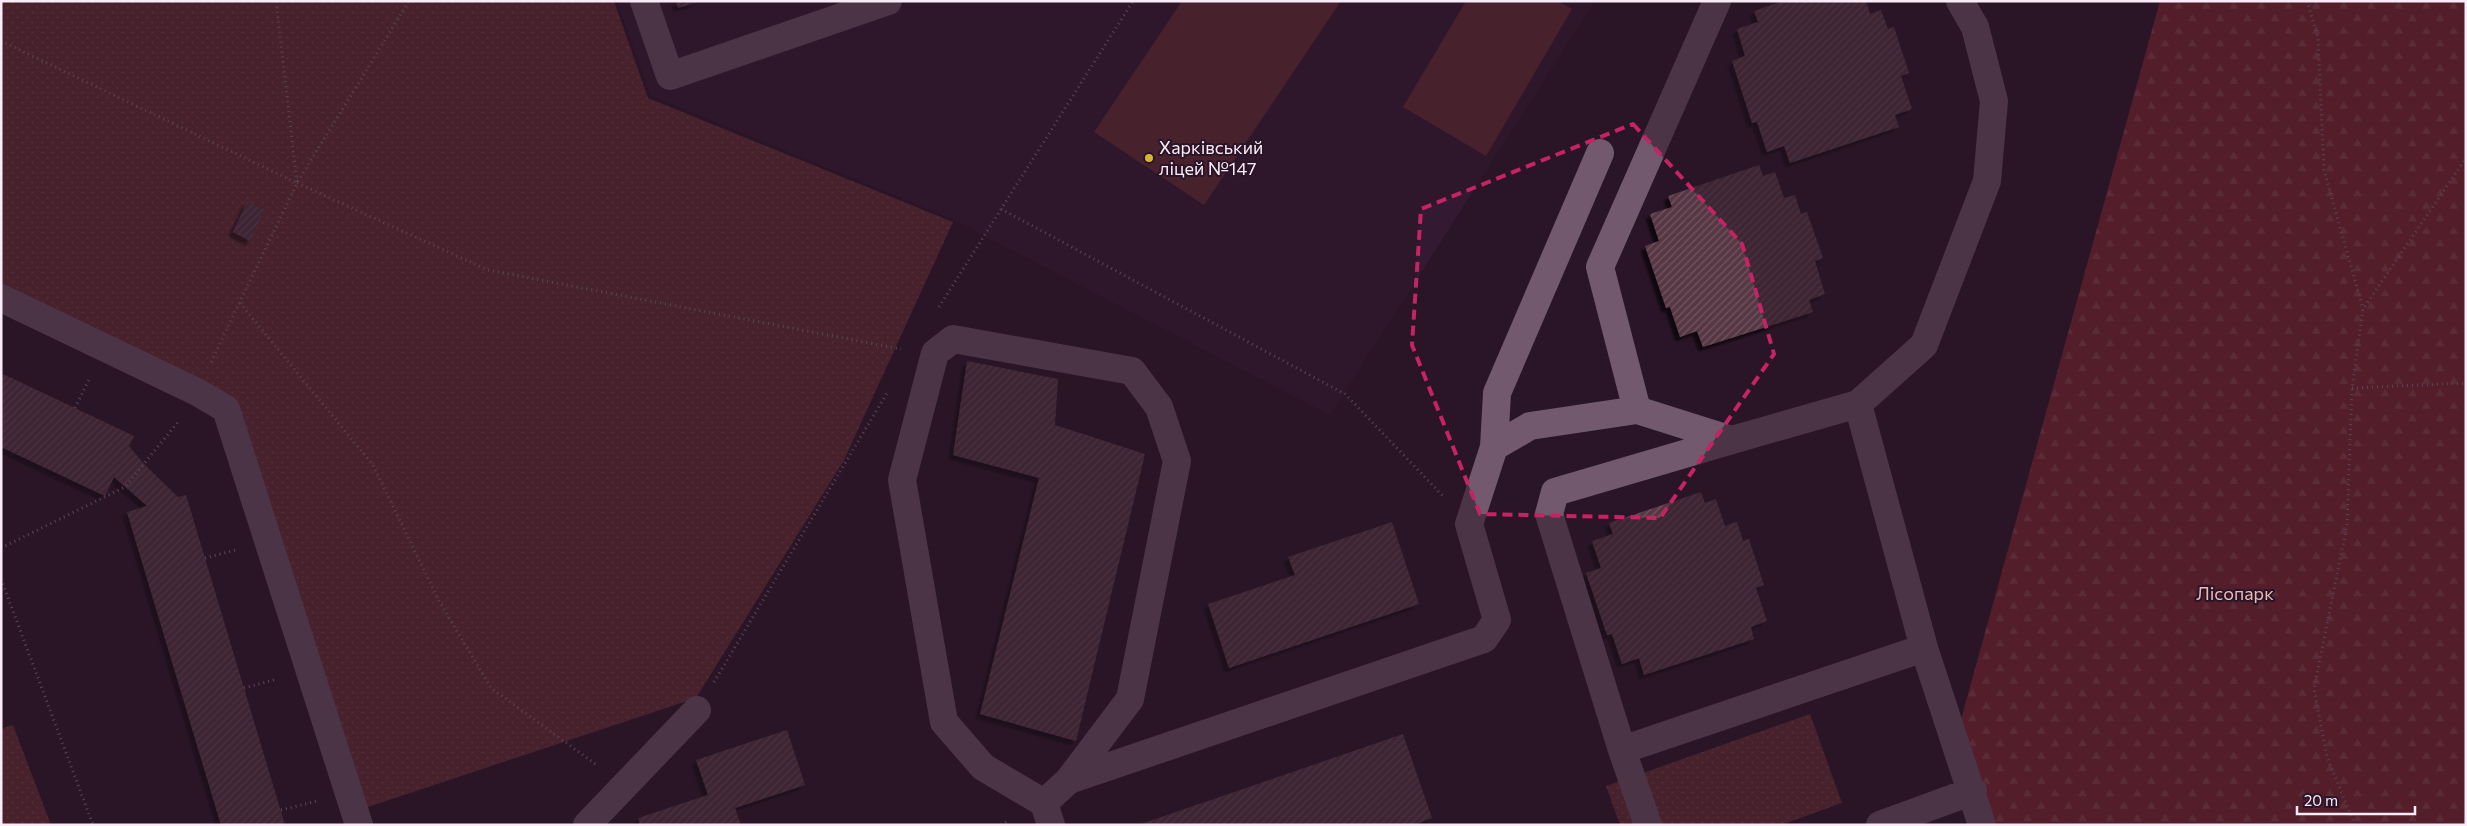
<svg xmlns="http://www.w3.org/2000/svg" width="2467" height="826" font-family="Commissioner,sans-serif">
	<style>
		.built { fill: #331931 }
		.forest { fill: url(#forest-firs) }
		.park { fill: url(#park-dots) }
		.pitch { fill: #6a2f31 }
		.building { fill: url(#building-hatch); filter: url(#shadow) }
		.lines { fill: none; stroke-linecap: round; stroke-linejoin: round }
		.path { stroke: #917f8f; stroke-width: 3; stroke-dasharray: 1 4; stroke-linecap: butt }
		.minor { stroke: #72596e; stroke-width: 28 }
		.marked { fill: none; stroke: #c52363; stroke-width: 4; stroke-dasharray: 10 6; stroke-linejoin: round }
		.poi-dot { fill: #d5b535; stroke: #291527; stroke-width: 2 }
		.labels { text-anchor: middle; stroke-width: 4; stroke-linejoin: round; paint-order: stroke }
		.poi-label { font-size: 18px; fill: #faebf8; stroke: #291527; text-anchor: start }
		.park-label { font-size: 18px; fill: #eeb8b7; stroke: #291527 }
	</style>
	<defs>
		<pattern id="forest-firs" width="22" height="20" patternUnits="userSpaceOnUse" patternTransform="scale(1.25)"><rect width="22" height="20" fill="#85282f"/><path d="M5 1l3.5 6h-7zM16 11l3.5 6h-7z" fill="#97474e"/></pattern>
		<pattern id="park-dots" width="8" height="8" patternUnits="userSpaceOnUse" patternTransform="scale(1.25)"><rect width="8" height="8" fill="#6a2f31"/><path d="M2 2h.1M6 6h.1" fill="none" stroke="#804d50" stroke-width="1.8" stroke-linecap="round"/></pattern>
		<pattern id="building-hatch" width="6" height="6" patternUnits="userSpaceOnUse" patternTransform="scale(1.25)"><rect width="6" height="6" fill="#573844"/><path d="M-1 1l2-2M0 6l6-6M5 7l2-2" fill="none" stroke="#705560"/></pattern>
		<filter id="shadow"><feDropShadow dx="-4.5" dy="4.5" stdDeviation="1" flood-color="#0009"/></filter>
	</defs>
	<rect width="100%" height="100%" fill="#291527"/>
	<!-- built -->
	<path class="built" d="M617 1H1595L1330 415 954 220 650 95Z"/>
	<!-- forest -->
	<path class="forest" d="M2160 1H2466V825H1993L1960 723Z"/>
	<!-- park -->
	<path class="park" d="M1 1H614L648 98 953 222 844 460 696 698 365 808 235 403 1 289Z
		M1810 714 1842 803 1781 825H1620L1606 786Z
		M13 725 51 825H1V729Z"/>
	<!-- pitch -->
	<path class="pitch" d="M1182 1H1341L1204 205 1094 132Z
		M1466 1H1558L1572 9 1486 156 1403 107Z"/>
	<!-- building -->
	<path class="building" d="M676 1H698V2L678 8Z
		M1783 1H1866L1870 14 1881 10 1888 29 1894 27 1909 73 1901 76 1912 109 1895 115 1899 127 1790 163 1784 146 1767 152 1757 122 1752 123 1732 61 1745 56 1737 29 1758 22 1754 11Z
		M1759 165 1763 176 1775 172 1784 198 1795 195 1801 214 1807 212 1823 258 1815 261 1825 294 1809 300 1813 312 1703 347 1697 331 1680 337 1670 307 1666 308 1645 246 1659 241 1650 214 1672 207 1668 196Z
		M247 202 265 210 250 241 233 232Z
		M967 361 1058 379 1055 425 1145 454 1076 741 980 714 1039 478 953 455Z
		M1 373 134 436 129 446 144 464 178 497 186 495 285 825H221L127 512 147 506 114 477 105 496 1 447Z
		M1701 492 1705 503 1716 499 1725 526 1737 522 1743 541 1749 539 1764 585 1756 588 1767 621 1751 627 1754 639 1644 675 1639 658 1622 664 1612 634 1607 635 1586 573 1601 568 1592 541 1613 534 1609 523Z
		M1392 522 1419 604 1229 668 1208 604 1295 575 1288 557Z
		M787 730 805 785 735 808 741 825H640L638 818 708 795 696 760Z
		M1403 734 1432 818 1414 825H1138Z"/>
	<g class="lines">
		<!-- path -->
		<path class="path" d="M2307 1 2318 38 2324 170 2363 309
			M1 41 297 183 409 1
			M297 183 488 270 901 349
			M1001 209 1345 394 1443 496
			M240 303 373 465 439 601 491 688 598 766
			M939 307 1133 1
			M211 362 297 183 276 1
			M2352 388 2466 383
			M75 408 90 377
			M1 548 125 487 178 422
			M205 558 236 550
			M1 579 93 825
			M714 682 887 393
			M244 688 277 679
			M281 810 317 801
			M1001 825 1008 821
			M2355 825 2327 757 2314 689 2347 525 2352 388 2363 309 2466 158"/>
		<!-- minor -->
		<path class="minor" d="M644 1 670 76 888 1
			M1 298 197 392 226 409 359 825
			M1858 404 1924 648 1982 825
			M1637 410 1600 267 1717 1
			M1494 447 1497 393 1600 153
			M1622 750 1549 514 1555 492 1732 440
			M1069 780 1484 639 1497 620 1469 524 1494 447 1530 426 1637 410 1732 440 1858 404 1924 345 1987 181 1994 101 1975 27 1960 1
			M1044 803 1069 780 1130 699 1177 461 1159 407 1132 371 953 339 935 353 902 480 944 722 983 767 1044 803 1051 825
			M587 825 697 710
			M1648 825 1622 750 1924 648
			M1880 825 1973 791"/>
	</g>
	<!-- marked area -->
	<path d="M0 0H2467V826H0ZM1633 124 1742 244 1774 354 1660 518 1480 514 1412 345 1421 209Z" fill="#291527" fill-opacity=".55" fill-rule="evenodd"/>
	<path class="marked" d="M1633 124 1742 244 1774 354 1660 518 1480 514 1412 345 1421 209Z"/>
	<!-- markers -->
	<circle class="poi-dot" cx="1149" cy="158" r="5"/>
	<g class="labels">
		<!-- poi labels -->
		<g class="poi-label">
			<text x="1159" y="154">Харківський<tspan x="1159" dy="21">ліцей №147</tspan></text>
		</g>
		<!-- park labels -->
		<g class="park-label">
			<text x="2235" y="600">Лісопарк</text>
		</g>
	</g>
	<!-- border -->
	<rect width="2467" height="826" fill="none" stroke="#faebf8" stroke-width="5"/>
	<!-- scale -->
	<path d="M2297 806v8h118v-8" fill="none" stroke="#faebf8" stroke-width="2.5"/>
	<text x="2304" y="806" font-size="15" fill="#faebf8" stroke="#291527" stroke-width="4" paint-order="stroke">20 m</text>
</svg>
